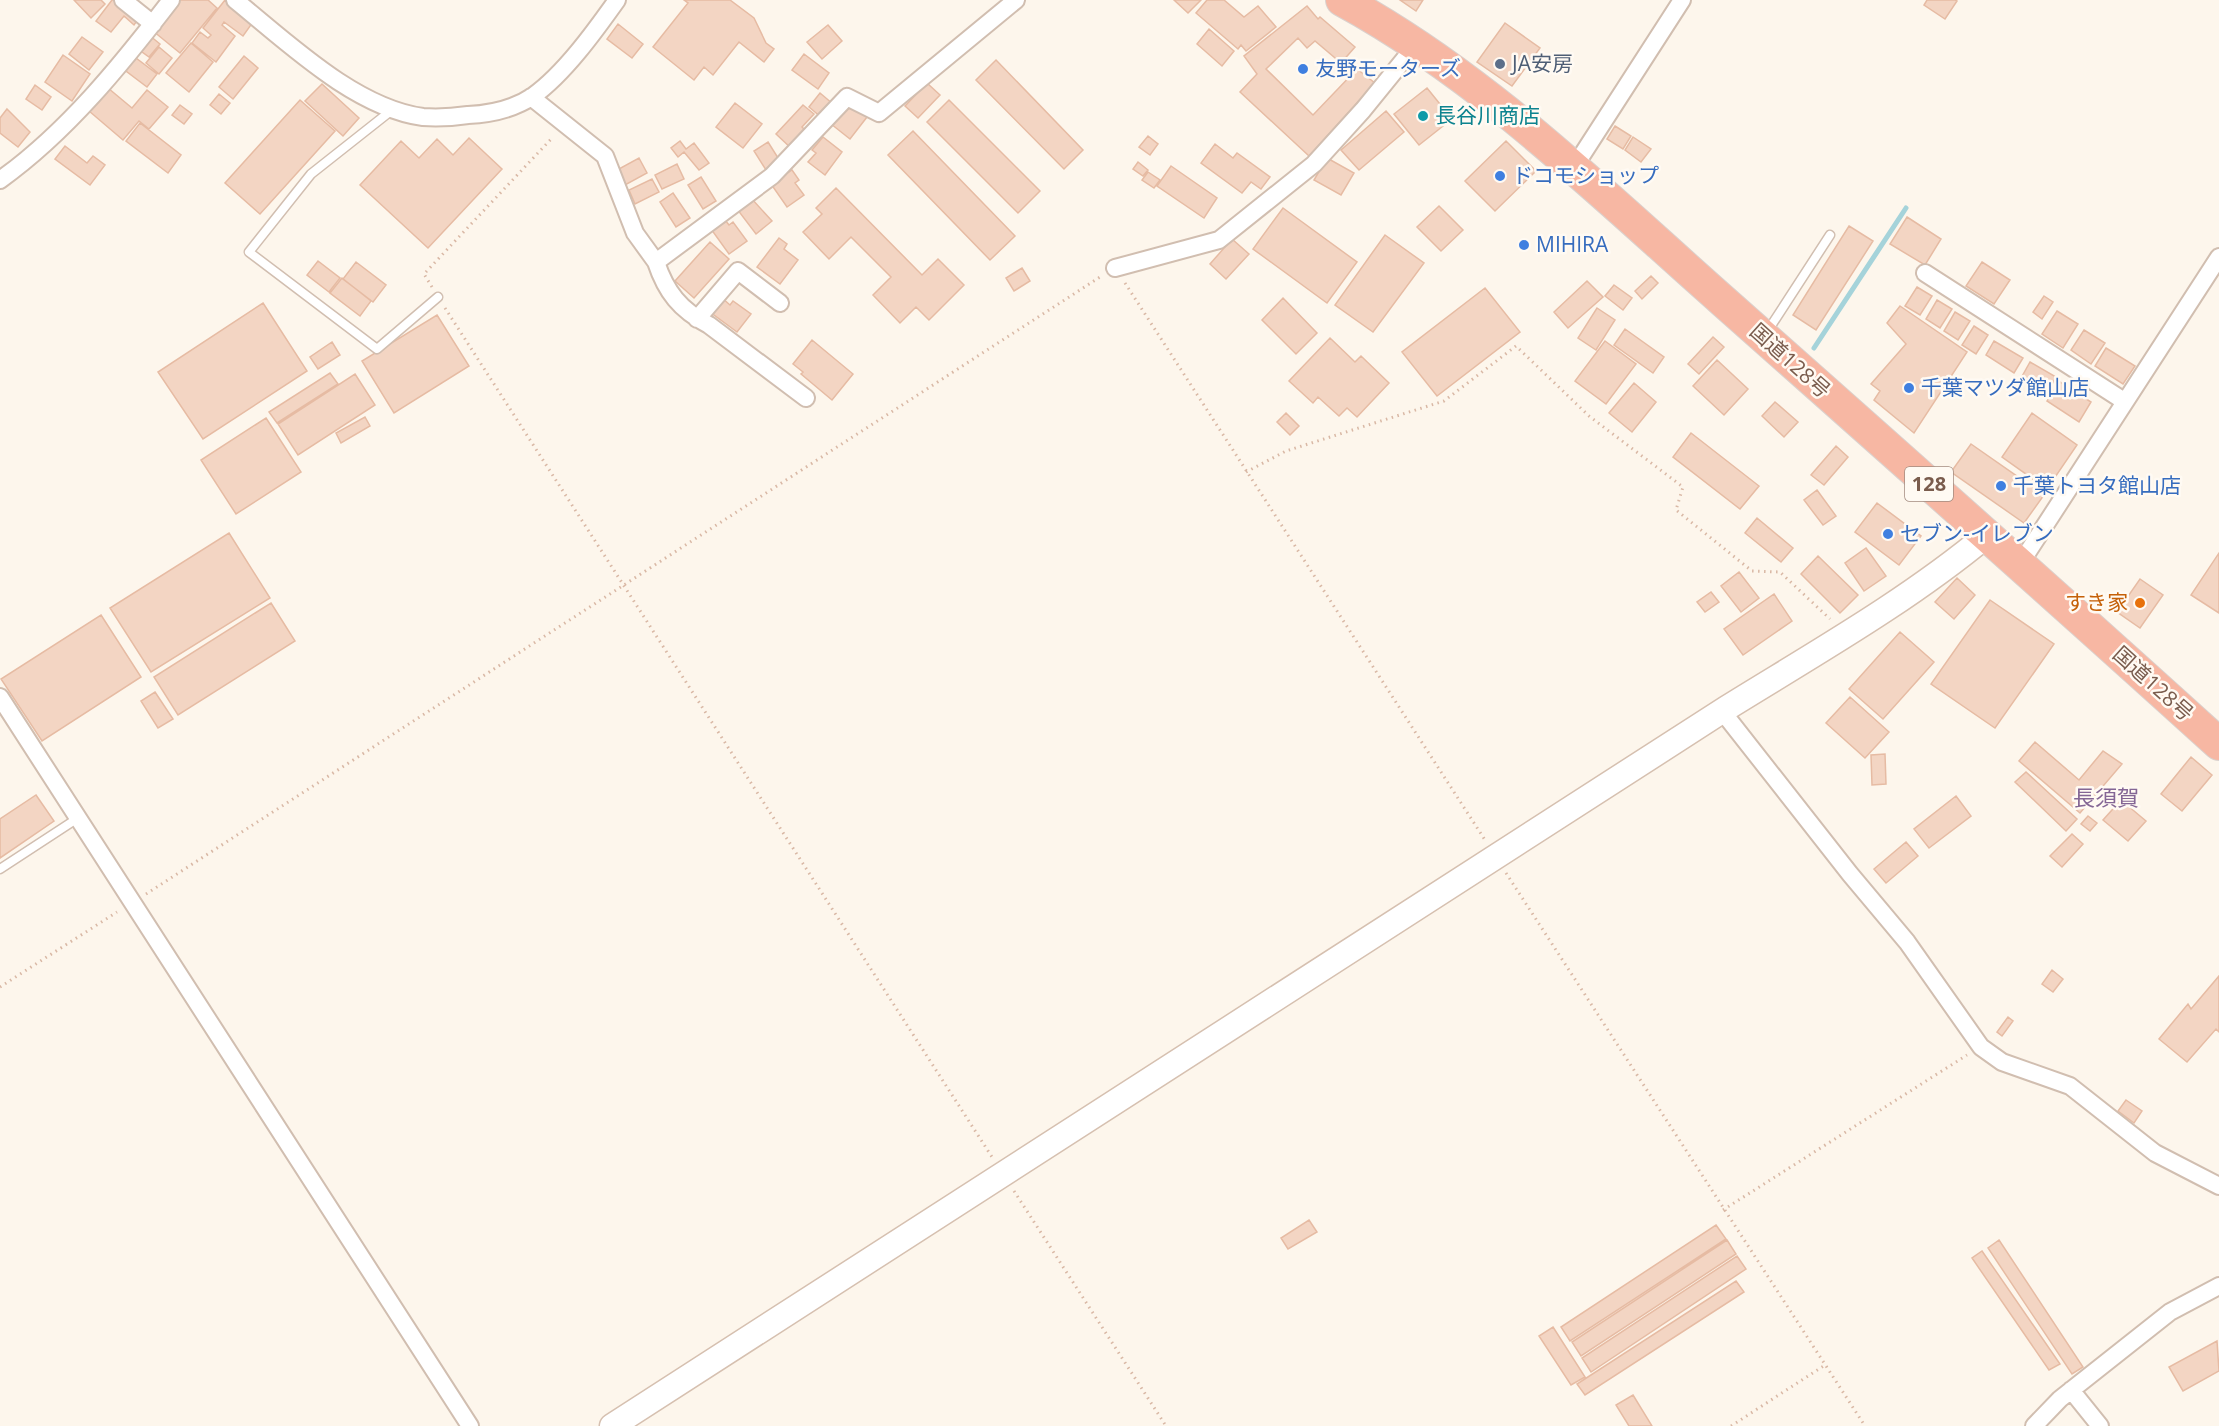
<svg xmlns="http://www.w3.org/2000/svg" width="2219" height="1426" font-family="'Open Sans','Noto Sans JP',sans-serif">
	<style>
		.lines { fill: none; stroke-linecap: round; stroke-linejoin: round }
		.stream { stroke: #a5d3da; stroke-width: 5 }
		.building { fill: #f3d5c3; stroke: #e6bba3; stroke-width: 1.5 }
		.lane-casing { stroke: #d1beb0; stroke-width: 11 }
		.street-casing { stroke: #d1beb0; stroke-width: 20 }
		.secondary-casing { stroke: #d6c0b0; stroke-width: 27 }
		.highway-casing { stroke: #dad1cd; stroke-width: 34 }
		.path { stroke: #d9b8a5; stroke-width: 3; stroke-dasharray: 1.5 4.5; stroke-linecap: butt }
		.lane { stroke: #fff; stroke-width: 8 }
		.street { stroke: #fff; stroke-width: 16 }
		.secondary { stroke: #fff; stroke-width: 24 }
		.highway { stroke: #f7b7a3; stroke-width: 32 }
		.service-dot { fill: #5c6f8a; stroke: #fffaf3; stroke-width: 2 }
		.shop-dot { fill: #3f7fe0; stroke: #fffaf3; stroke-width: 2 }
		.culture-dot { fill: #0f9aa8; stroke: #fffaf3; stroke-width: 2 }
		.food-dot { fill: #e8710a; stroke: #fffaf3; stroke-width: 2 }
		.labels { text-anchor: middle; stroke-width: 5; stroke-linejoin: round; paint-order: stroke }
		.shield { fill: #fffaf3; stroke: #a28b7f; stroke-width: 1.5 }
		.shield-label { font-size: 20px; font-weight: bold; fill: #7a5c4d }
		.service-label { font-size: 21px; fill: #4e5e75; stroke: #fffaf3; text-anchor: start }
		.shop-label { font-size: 21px; fill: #366cbe; stroke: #fffaf3; text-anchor: start }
		.culture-label { font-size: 21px; fill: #0d838f; stroke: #fffaf3; text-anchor: start }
		.street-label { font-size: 21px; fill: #7a5c4d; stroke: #fffaf3 }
		.food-label { font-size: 21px; fill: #c56008; stroke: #fffaf3; text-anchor: end }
		.neighbourhood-label { font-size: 22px; fill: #846695; stroke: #fffaf3 }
	</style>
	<rect width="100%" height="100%" fill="#fdf6ec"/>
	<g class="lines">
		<!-- stream -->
		<path class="stream" d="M1814 348 1906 208"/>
	</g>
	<!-- building -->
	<path class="building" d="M74 0H101L105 4 91 18Z
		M112 0H116L139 18 134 25 124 16 111 32 96 21Z
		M180 0H208L217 8 180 53 153 31Z
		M225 0 253 22 243 36 224 22 222 25 235 36 216 62 192 43 200 32 208 38 211 35 203 28Z
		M684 0H730L754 18 766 43 774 49 764 62 739 42 713 75 704 67 694 80 653 47 688 3Z
		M1174 0H1201L1188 13Z
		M1207 0H1224L1244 17 1258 6 1276 27 1246 51 1241 45 1238 49 1196 13Z
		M1400 0H1423L1416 11Z
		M1927 0H1955L1957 1 1945 19 1924 5Z
		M1307 6 1318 19 1320 17 1355 47 1341 63 1315 41 1307 48 1298 38 1266 69 1313 115 1357 69 1375 83 1309 156 1240 92 1257 74 1244 56Z
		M1505 23 1540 48 1512 86 1477 62Z
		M618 24 643 44 632 58 607 39Z
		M828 25 842 41 822 59 807 42Z
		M1209 29 1234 51 1222 66 1197 44Z
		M149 35 160 44 149 57 138 49Z
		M82 37 103 52 89 70 69 54Z
		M191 43 213 62 189 92 166 73Z
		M159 47 172 58 159 74 146 63Z
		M804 54 829 73 818 89 792 70Z
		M63 55 90 74 72 101 45 82Z
		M132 55 157 74 147 87 122 68Z
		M244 56 258 68 233 99 219 87Z
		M996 60 1083 150 1064 169 976 80Z
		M927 83 940 95 918 118 905 106Z
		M322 84 359 118 343 136 305 101Z
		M35 85 51 97 42 110 26 99Z
		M108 88 132 108 147 90 168 107 149 129 139 121 123 140 89 111Z
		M1427 88 1452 119 1419 145 1394 114Z
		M820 93 833 104 822 118 809 107Z
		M219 94 230 103 221 114 210 105Z
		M300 100 335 131 260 214 225 183Z
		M949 100 1040 191 1018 213 927 122Z
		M849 102 867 117 850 139 831 124Z
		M735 103 762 124 743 148 716 127Z
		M180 105 192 114 184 124 172 115Z
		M803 105 814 114 802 127 808 133 793 150 776 134Z
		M7 109 30 132 18 147 0 133V118Z
		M1386 111 1404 132 1359 170 1341 150Z
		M140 123 181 155 168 173 126 141Z
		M1615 126 1631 136 1623 149 1607 139Z
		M913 131 1015 236 990 260 888 155Z
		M1148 136 1158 144 1150 155 1139 147Z
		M823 137 842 152 825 175 808 162 816 153 812 150Z
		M1633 137 1651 149 1641 162 1625 150Z
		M469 138 502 169 428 248 360 185 401 141 419 158 437 139 453 155Z
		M680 141 686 149 694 143 709 163 699 170 684 152 678 157 671 148Z
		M1506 141 1536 171 1495 211 1465 181Z
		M768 142 780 161 766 170 754 151Z
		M1215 144 1233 158 1237 153 1270 177 1261 189 1251 182 1242 193 1201 163Z
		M65 146 87 163 93 156 105 165 90 185 55 159Z
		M639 158 647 173 625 185 617 170Z
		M1327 158 1354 173 1341 195 1314 180Z
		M1138 162 1148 170 1143 176 1133 169Z
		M677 164 684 179 662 189 655 175Z
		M1171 166 1217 198 1204 218 1157 186Z
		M792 170 799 180 795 183 804 195 787 207 771 184Z
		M1148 172 1160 180 1154 188 1142 180Z
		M701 177 716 201 703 209 688 185Z
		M652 179 659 192 635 204 629 190Z
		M836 188 922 275 938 259 964 285 929 320 916 307 900 323 873 295 891 277 851 237 829 259 803 232 822 214 816 208Z
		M673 193 690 218 676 227 660 202Z
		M751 198 772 221 756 234 737 209Z
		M1439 206 1463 230 1441 251 1417 227Z
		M1283 208 1357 262 1327 303 1253 249Z
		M1907 217 1941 239 1925 265 1890 244Z
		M725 220 729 225 733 222 747 241 729 254 711 229Z
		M1849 226 1873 241 1816 330 1793 315Z
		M1385 235 1424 263 1373 332 1335 305Z
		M779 238 787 244 784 249 798 260 780 284 757 267Z
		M1232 239 1249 254 1226 279 1210 264Z
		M710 242 729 259 694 298 675 281Z
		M318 261 340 278 329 292 307 275Z
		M356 262 386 285 373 302 343 279Z
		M1982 262 2010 280 1994 304 1966 286Z
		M1022 268 1030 281 1014 291 1006 278Z
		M1651 276 1658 283 1642 299 1635 291Z
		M342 278 371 301 360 316 330 293Z
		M1587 281 1603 297 1568 328 1554 312Z
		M1614 285 1632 298 1623 310 1605 296Z
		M1917 287 1932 296 1920 315 1905 306Z
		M1485 288 1520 332 1437 396 1402 352Z
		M2044 296 2053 302 2042 319 2033 312Z
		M721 297 730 305 733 301 751 314 737 332 710 312Z
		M1283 298 1317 333 1296 354 1262 320Z
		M1937 300 1952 309 1940 328 1926 319Z
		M263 303 307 371 203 439 158 372Z
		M1900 306 1967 352 1914 433 1874 400 1880 391 1871 384 1906 344 1887 323Z
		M1597 308 1615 320 1596 350 1578 338Z
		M2057 311 2078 324 2063 348 2042 334Z
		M1955 312 1970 321 1958 340 1944 331Z
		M437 315 469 366 394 413 362 361Z
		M1974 326 1988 335 1976 354 1962 345Z
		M1625 329 1664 357 1653 373 1614 345Z
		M2084 330 2105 343 2091 364 2071 350Z
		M1713 337 1724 347 1699 374 1688 364Z
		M1330 338 1355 362 1361 356 1389 383 1357 417 1347 408 1339 416 1318 397 1313 403 1289 381Z
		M812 340 853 374 832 400 801 374 803 372 793 364Z
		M1605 341 1636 364 1606 404 1575 381Z
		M1994 341 2023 358 2014 373 1986 355Z
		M332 342 340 355 318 369 310 357Z
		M2106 348 2135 366 2123 384 2095 366Z
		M1717 360 1748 389 1724 415 1693 386Z
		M2030 362 2056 377 2046 395 2020 380Z
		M330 373 338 384 277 423 269 412Z
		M355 374 375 405 298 455 278 424Z
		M2060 382 2091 402 2079 422 2047 401Z
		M1634 383 1656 402 1632 432 1609 413Z
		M1775 402 1798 422 1784 437 1762 416Z
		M1286 413 1299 426 1290 435 1277 422Z
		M2032 413 2077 445 2047 489 2002 457Z
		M365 417 370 426 341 443 336 433Z
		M266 418 301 472 236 514 201 460Z
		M1691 433 1759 486 1740 509 1673 457Z
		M1971 444 2044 495 2024 523 1951 472Z
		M1836 446 1848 457 1824 485 1811 475Z
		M1817 490 1836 516 1823 525 1804 500Z
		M1877 503 1921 536 1899 565 1855 532Z
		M1757 518 1793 548 1781 562 1745 533Z
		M229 533 270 598 151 672 110 608Z
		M1866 548 1886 576 1864 591 1845 563Z
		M2219 553V613L2191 595Z
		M1818 556 1858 595 1840 613 1801 574Z
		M1739 572 1759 598 1741 612 1721 586Z
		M1957 578 1975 595 1954 619 1935 602Z
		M2140 579 2163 595 2140 628 2117 612Z
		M1711 592 1719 602 1705 612 1697 602Z
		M1774 594 1792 621 1743 655 1724 629Z
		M1990 600 2054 644 1995 728 1931 684Z
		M271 603 295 641 178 715 154 677Z
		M101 615 141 677 42 741 1 679Z
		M1900 632 1934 662 1883 719 1849 689Z
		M155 692 173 719 158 728 141 701Z
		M1850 697 1889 732 1865 758 1826 723Z
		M2035 742 2079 780 2103 751 2122 764 2080 813 2019 761Z
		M1885 754 1886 784 1872 785 1871 755Z
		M2191 757 2212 775 2182 811 2161 794Z
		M2026 772 2077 819 2066 831 2015 782Z
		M36 795 54 821 0 858V819Z
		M1956 796 1971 816 1929 848 1914 829Z
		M2121 800 2146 821 2128 841 2103 820Z
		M2088 816 2097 823 2090 831 2081 824Z
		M2072 834 2083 844 2062 867 2050 856Z
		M1906 842 1918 856 1886 883 1874 869Z
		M2052 970 2063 979 2053 992 2042 984Z
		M2219 976V1032L2216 1029 2187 1062 2159 1039 2188 1004 2191 1009Z
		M2008 1017 2013 1021 2002 1036 1997 1032Z
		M2126 1100 2142 1111 2134 1123 2118 1111Z
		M1309 1220 1317 1232 1288 1249 1281 1238Z
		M1716 1225 1726 1239 1570 1341 1561 1327Z
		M1727 1240 1736 1254 1581 1356 1572 1342Z
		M1999 1240 2083 1367 2072 1374 1988 1248Z
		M1982 1251 2060 1364 2049 1370 1972 1258Z
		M1737 1256 1746 1269 1591 1372 1582 1358Z
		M1736 1281 1744 1292 1585 1395 1577 1384Z
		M1553 1327 1585 1377 1571 1385 1539 1336Z
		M2217 1341 2219 1371 2183 1391 2169 1367Z
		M1633 1395 1652 1426H1629L1616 1405Z"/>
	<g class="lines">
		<defs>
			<path id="lane" d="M392 110 311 174 249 252 377 349 438 297
				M1767 332 1830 235
				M0 869 78 818"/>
			<path id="street" d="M123 0 153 24
				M235 0C287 42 355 108 423 117 437 118 454 117 468 115 491 114 514 109 533 96 564 74 595 31 617 0
				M531 97 605 156 635 233 656 262 772 176 847 97 879 113 1016 0
				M1573 169 1682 0
				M0 180C67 132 121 65 171 0
				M656 262C666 292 680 310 709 325L806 398
				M1115 268 1219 240 1314 164 1363 110 1415 46
				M1925 273 2124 401
				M697 319 738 271 780 303
				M2020 564 2219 257
				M0 697 470 1426
				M1722 711 1850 874 1907 942 1981 1047 2002 1062 2070 1086 2155 1153 2219 1186
				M2071 1390 2100 1426
				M2034 1426 2060 1399 2170 1312 2219 1286"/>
			<path id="secondary" d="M612 1426 1722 711C1812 655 1905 603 1987 535"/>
			<path id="highway" d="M1342 0C1484 77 1603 195 1723 301 1889 448 2055 595 2219 744"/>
		</defs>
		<!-- lane casing -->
		<use href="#lane" class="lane-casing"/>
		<!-- street casing -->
		<use href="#street" class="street-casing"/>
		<!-- secondary casing -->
		<use href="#secondary" class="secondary-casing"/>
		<!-- highway casing -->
		<use href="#highway" class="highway-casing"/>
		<!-- path -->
		<path class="path" d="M1125 283 1485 840
			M432 287 424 274 553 137
			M445 308 992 1157
			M1246 472 1286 451 1444 401 1516 346 1589 416 1683 487 1676 510 1752 571 1780 572 1830 619
			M1506 873 1865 1426
			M146 894 1100 277
			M0 987 117 912
			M1014 1191 1166 1426
			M1723 1210 1967 1055
			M1731 1426 1825 1365"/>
		<!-- lane -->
		<use href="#lane" class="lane"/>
		<!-- street -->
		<use href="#street" class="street"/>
		<!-- secondary -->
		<use href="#secondary" class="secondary"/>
		<!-- highway -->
		<use href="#highway" class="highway"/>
	</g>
	<!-- markers -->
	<circle class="service-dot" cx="1500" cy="64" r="6"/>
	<g class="shop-dot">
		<circle cx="1303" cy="69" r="6"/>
		<circle cx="1500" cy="176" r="6"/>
		<circle cx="1524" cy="245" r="6"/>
		<circle cx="1909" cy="388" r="6"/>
		<circle cx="2001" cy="486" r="6"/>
		<circle cx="1888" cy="534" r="6"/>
	</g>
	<circle class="culture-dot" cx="1423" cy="116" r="6"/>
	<circle class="food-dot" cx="2140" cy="603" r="6"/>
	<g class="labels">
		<!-- shield labels -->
		<rect class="shield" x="1905" y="467" width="48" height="34" rx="4.5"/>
		<g class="shield-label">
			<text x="1929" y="491">128</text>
		</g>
		<!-- service labels -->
		<g class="service-label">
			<text x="1512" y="71">JA安房</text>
		</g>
		<!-- shop labels -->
		<g class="shop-label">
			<text x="1315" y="76">友野モーターズ</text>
			<text x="1512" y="183">ドコモショップ</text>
			<text x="1536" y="252">MIHIRA</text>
			<text x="1921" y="395">千葉マツダ館山店</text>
			<text x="2013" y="493">千葉トヨタ館山店</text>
			<text x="1900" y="541">セブン-イレブン</text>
		</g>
		<!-- culture labels -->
		<g class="culture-label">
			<text x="1435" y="123">長谷川商店</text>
		</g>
		<!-- street labels -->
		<g class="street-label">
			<text transform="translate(1790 361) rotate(42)" y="7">国道128号</text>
			<text transform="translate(2153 684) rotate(42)" y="7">国道128号</text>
		</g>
		<!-- food labels -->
		<g class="food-label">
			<text x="2128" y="610">すき家</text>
		</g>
		<!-- neighbourhood labels -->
		<g class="neighbourhood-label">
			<text x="2106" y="806">長須賀</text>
		</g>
	</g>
</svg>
